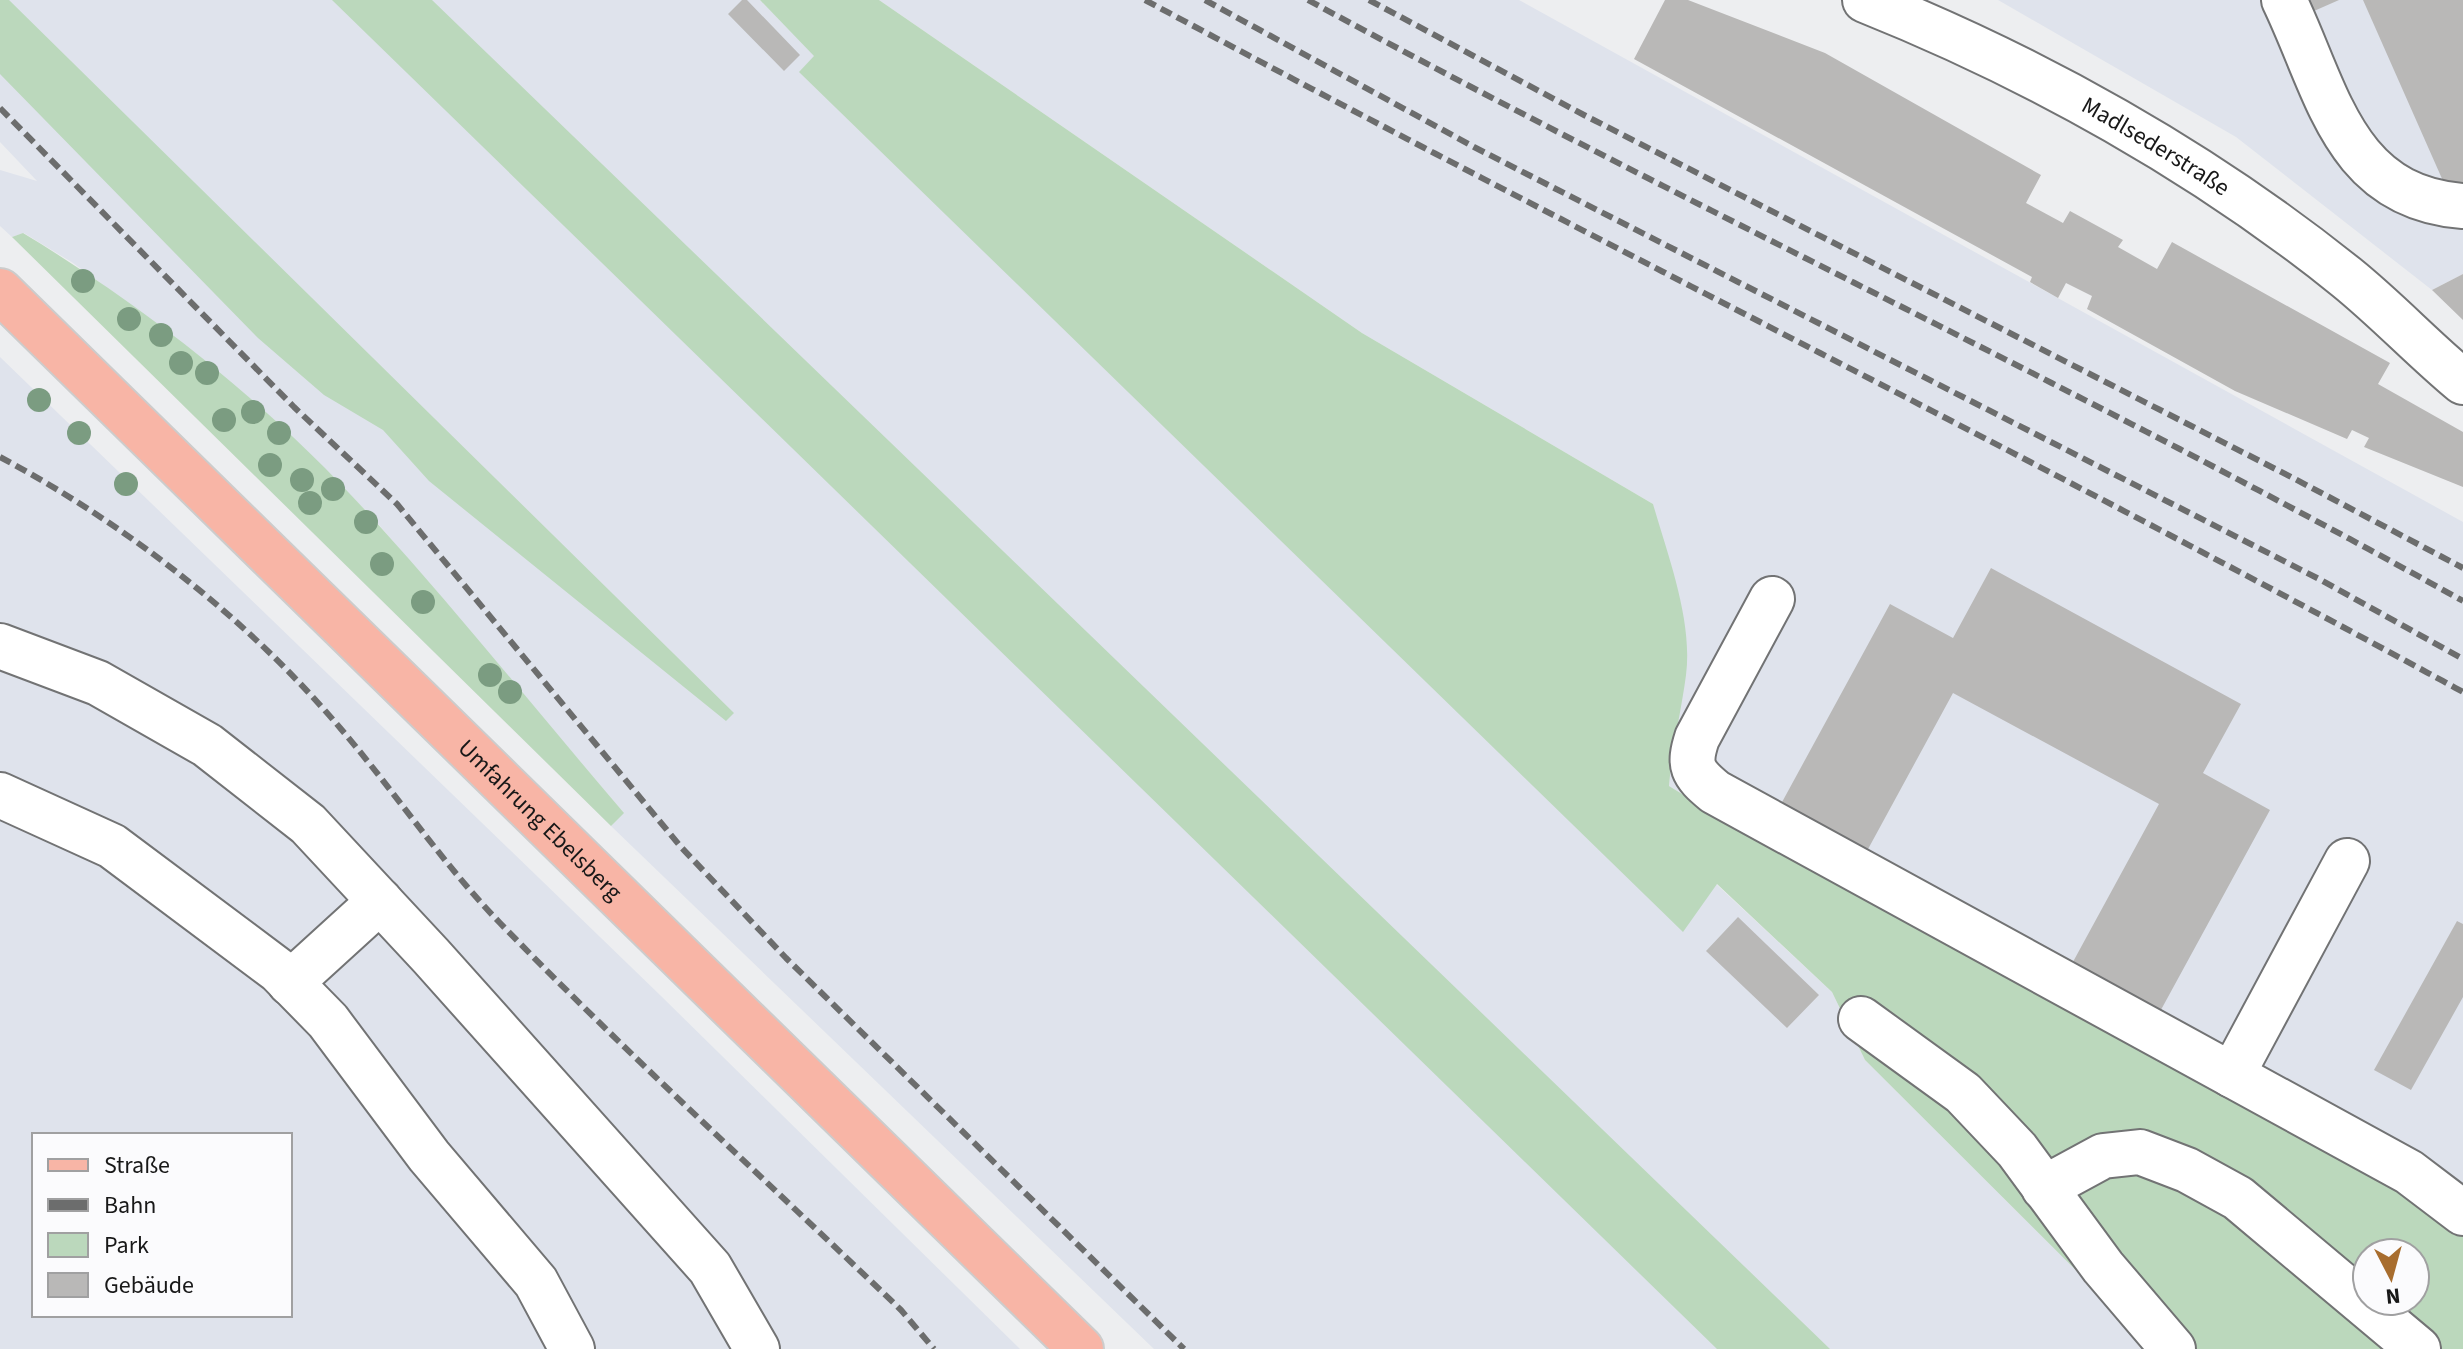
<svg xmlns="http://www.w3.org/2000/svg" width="2463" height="1349" font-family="'Source Sans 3',sans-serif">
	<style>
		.built { fill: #dfe3ec; fill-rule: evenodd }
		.green { fill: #bbd8bc; fill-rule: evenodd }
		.building { fill: #b9b8b7 }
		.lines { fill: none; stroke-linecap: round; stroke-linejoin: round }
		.minor-casing { stroke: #727374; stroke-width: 48 }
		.major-casing { stroke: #ccc; stroke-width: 48 }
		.minor { stroke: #fff; stroke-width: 44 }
		.major { stroke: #f8b5a6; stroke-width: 44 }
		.rail { stroke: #6c6d6d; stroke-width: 6; stroke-dasharray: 12 6; stroke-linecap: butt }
		.tree { fill: #7b9c81 }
		.labels { text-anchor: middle; stroke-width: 8; stroke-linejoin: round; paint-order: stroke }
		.street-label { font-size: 24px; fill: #181818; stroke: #fbfbfd }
	</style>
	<rect width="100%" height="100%" fill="#edeef0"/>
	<!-- built -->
	<path class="built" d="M0 0H760L815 56 800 72 1683 931 1716 884 1832 992 1865 1060 2155 1349H1154L611 826 623 812 374 519 280 425 162 328 73 263 24 233 12 237 0 226V170L37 181 0 142Z
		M879 0H1519L2463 522V1193L1751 836 1669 786 1673 736 1653 504 1362 333Z
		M1998 0H2463V274L2432 290 2236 137Z
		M0 357 660 995 1020 1349H0ZM34 1135H290V1315H34Z"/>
	<!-- green -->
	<path class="green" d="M0 0H9L734 713 726 721 429 481 383 430 324 395 258 338 0 74Z
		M332 0H432L1830 1349H1717Z
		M760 0H879L1362 333 1653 504C1668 556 1693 621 1686 675 1681 713 1672 748 1669 786L1751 836 2364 1167 2452 1225 2463 1237V1349H2155L1865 1060 1832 992 1717 884 1683 932 799 72 814 56ZM2367 1253H2415V1301H2367Z
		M23 233C152 311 275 409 375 521 461 616 541 716 624 813L611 826 12 237Z"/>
	<!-- building -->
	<path class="building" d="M742 0H747L800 55 784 71 728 14Z
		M1665 0H1688L1825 53 2041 175 2026 203 2063 223 2070 211 2123 240 2118 247 2157 269 2172 242 2390 363 2378 384 2463 432V487L2364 447 2369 438 2352 430 2347 439 2235 391 2087 309 2092 296 2066 283 2058 298 2030 282 2032 277 1634 59Z
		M2309 0H2339L2314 11Z
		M2363 0H2463V183L2447 190Z
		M2463 274V320L2432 290Z
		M1991 568 2241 704 2203 773 2270 810 2156 1019 2068 971 2159 804 1953 693 1861 862 1775 815 1890 604 1953 638Z
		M1738 917 1819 995 1787 1028 1706 951Z
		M2457 921 2463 924V997L2411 1090 2374 1070Z"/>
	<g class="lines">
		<defs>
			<g id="minor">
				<path id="s1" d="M1865 0C2035 68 2203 162 2346 277 2387 310 2423 349 2463 382"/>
				<path d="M2284 0C2328 91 2343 197 2463 206"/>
				<path d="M1772 599 1697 738C1688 766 1692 773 1715 792L2409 1172 2463 1213"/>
				<path d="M0 646 98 683 207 745 308 824 431 956 710 1268 757 1349"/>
				<path d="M0 795 112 846 279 971 328 1021 429 1156 536 1282 572 1349"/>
				<path d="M290 983 380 901"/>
				<path d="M1861 1019 1963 1093 2017 1150 2103 1267 2173 1349"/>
				<path d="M2232 1075 2347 861"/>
				<path d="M2044 1188 2103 1156 2140 1152 2187 1170 2238 1198 2418 1349"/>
			</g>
			<g id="major">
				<path id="s2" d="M0 291 1081 1349"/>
			</g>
		</defs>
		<!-- minor casing -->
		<use href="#minor" class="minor-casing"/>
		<!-- major casing -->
		<use href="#major" class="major-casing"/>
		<!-- minor -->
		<use href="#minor" class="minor"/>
		<!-- major -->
		<use href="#major" class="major"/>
		<!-- rail -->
		<path class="rail" d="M1145 0C1582 235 2027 454 2463 692
			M1205 0 1474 147 2321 580 2463 659
			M1308 0C1689 207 2084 390 2463 601
			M1369 0 1584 115 2295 479 2463 568
			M0 108 294 407 397 504 681 847 786 958 1184 1349
			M0 457C127 525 247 618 341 729 395 792 442 863 500 923 628 1055 768 1182 901 1310L934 1349"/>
	</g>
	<!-- trees -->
	<g class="tree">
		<circle cx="83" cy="281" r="12"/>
		<circle cx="129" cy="319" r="12"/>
		<circle cx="161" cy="335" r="12"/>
		<circle cx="181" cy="363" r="12"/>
		<circle cx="207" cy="373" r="12"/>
		<circle cx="39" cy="400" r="12"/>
		<circle cx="253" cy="412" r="12"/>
		<circle cx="224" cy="420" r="12"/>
		<circle cx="79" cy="433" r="12"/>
		<circle cx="279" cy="433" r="12"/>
		<circle cx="270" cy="465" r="12"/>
		<circle cx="302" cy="480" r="12"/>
		<circle cx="126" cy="484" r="12"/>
		<circle cx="333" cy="489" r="12"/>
		<circle cx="310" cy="503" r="12"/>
		<circle cx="366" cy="522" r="12"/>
		<circle cx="382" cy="564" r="12"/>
		<circle cx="423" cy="602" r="12"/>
		<circle cx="490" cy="675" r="12"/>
		<circle cx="510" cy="692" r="12"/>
	</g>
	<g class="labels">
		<!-- street labels -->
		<g class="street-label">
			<text dy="8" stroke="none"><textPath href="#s1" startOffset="326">Madlsederstraße</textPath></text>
			<text dy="8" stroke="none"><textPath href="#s2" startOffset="756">Umfahrung Ebelsberg</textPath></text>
		</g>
	</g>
	<!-- legend -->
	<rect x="32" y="1133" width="260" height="184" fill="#fbfbfd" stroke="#a0a0a1" stroke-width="2"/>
	<rect x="48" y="1159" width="40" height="12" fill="#f8b5a6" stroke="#a0a0a1" stroke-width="2"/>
	<text x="104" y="1173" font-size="24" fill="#181818">Straße</text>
	<rect x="48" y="1199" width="40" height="12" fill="#6c6d6d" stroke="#a0a0a1" stroke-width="2"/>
	<text x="104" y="1213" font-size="24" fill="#181818">Bahn</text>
	<rect x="48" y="1233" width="40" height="24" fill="#bbd8bc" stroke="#a0a0a1" stroke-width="2"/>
	<text x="104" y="1253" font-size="24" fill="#181818">Park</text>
	<rect x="48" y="1273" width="40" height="24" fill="#b9b8b7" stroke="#a0a0a1" stroke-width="2"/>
	<text x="104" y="1293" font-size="24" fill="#181818">Gebäude</text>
	<!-- north arrow -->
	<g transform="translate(2391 1277) rotate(174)"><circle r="38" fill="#fbfbfd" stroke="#a0a0a1" stroke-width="2"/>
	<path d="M0-6L14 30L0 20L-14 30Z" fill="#a86d2e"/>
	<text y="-12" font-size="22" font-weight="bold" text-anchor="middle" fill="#181818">N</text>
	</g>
</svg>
